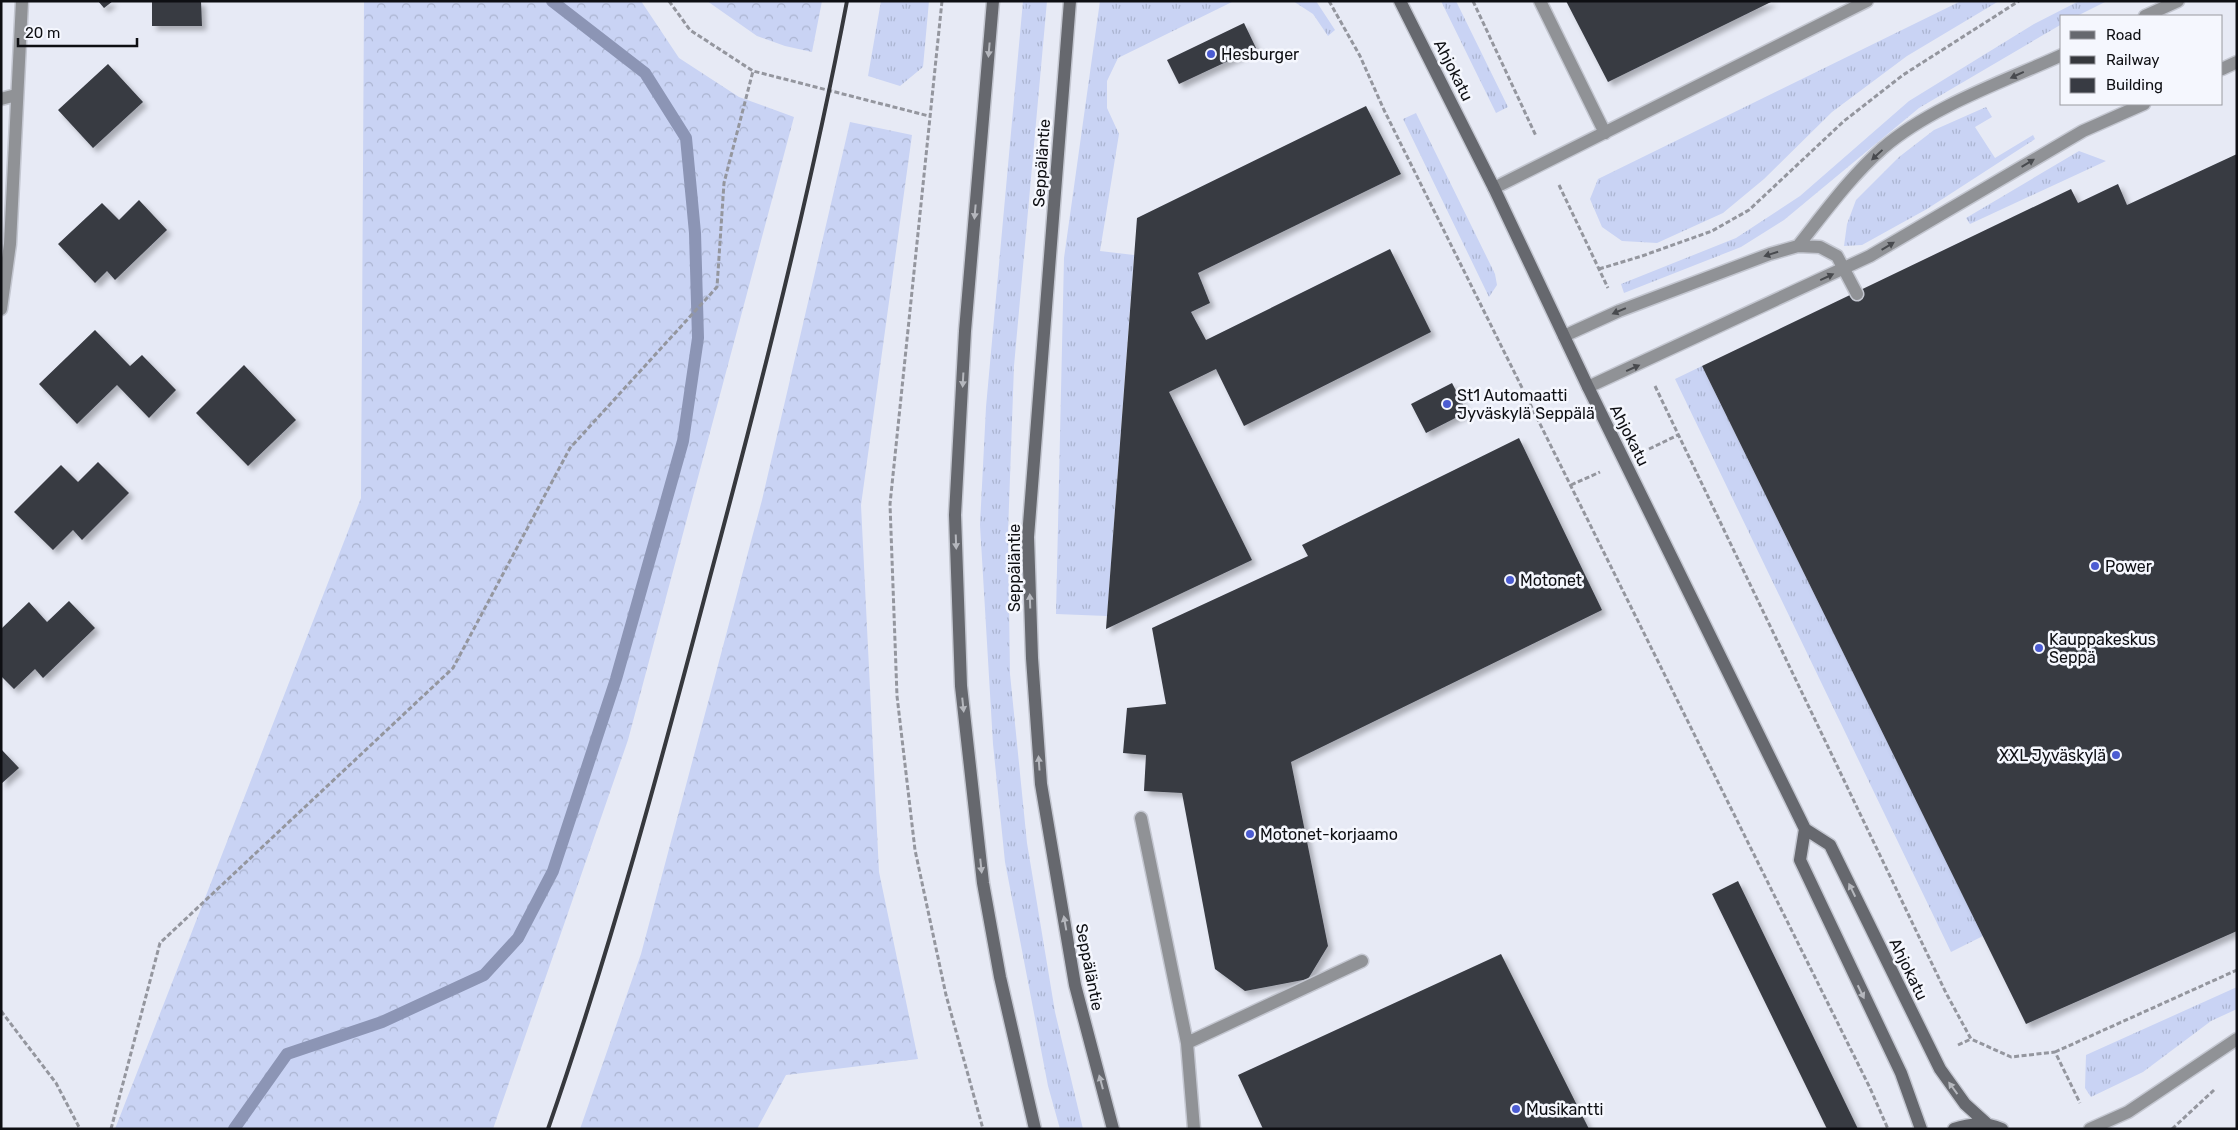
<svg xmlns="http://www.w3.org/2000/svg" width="2238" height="1130" font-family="Rubik,sans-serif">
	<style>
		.grass { fill: url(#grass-tufts) }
		.forest { fill: url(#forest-crowns) }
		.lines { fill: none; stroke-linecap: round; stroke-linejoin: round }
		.stream { stroke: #8c95b5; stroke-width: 12 }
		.building { fill: #383b43; filter: url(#shadow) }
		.lane-casing { stroke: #c4c7d1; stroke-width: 15 }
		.street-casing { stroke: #c4c7d1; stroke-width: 15 }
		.secondary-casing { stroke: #c4c7d1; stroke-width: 15 }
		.path { stroke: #94969e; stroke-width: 3; stroke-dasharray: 5 2.5; stroke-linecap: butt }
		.lane { stroke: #909296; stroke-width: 12 }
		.street { stroke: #909296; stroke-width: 12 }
		.secondary { stroke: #66686e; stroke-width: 12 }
		.rail { stroke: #36383d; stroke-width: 4 }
		.oneway { fill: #b5b7bd }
		.oneway2 { fill: #484a4e }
		.poi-dot { fill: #4c5cd2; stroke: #f5f7fe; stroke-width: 2 }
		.labels { text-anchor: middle; stroke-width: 5; stroke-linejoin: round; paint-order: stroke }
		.poi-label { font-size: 16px; fill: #0e0f13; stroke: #f5f7fe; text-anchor: start }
		.street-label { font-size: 16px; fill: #0e0f13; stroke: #f5f7fe }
	</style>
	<defs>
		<pattern id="grass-tufts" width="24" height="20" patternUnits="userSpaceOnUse" patternTransform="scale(1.25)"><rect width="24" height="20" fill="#c9d3f4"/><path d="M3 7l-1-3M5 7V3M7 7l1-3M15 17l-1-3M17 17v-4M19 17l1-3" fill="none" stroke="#abb4d0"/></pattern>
		<pattern id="forest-crowns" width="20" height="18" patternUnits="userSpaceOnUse" patternTransform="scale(1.25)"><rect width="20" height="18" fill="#c9d3f4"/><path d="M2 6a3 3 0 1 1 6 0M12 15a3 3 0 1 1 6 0" fill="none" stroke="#abb4d0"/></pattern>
		<filter id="shadow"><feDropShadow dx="4.5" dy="4.5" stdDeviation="2.5" flood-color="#0004"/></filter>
	</defs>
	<rect width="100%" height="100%" fill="#e7eaf5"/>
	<!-- grass -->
	<path class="grass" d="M881 1H929L923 67 900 86 868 76Z
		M1023 1H1047L1014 366 1008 533 1010 674 1027 843 1055 1012 1083 1129H1060L1048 1086 1005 862 993 744 980 525 986 407Z
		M1100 1H1234L1118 58 1107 81V108L1119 134 1100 251 1134 255 1107 616 1056 614 1064 258Z
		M1293 1H1316L1335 30 1328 36 1313 14Z
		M1441 1H1456L1508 107 1496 113Z
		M1961 1H1999L1907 56 1832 112 1764 179 1723 213 1657 243 1622 241 1602 227 1590 199 1598 179Z
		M2079 1H2107L2077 16H2062V24L1919 108 1784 220 1741 247 1624 293 1621 284 1736 238 1800 196 1909 101 2034 24Z
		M1986 107 1992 117 1975 127 1995 158 2033 135 2035 139 1927 209 1862 245 1844 246 1847 224 1856 200 1899 157 1934 130Z
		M1416 113 1495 274 1497 285 1489 297 1403 119Z
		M2079 151 2106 161 1970 224 1966 218Z
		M1702 366 1983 936 1951 952 1675 379Z
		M2237 987V1009L2211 1021 2143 1072 2091 1097 2085 1088 2086 1055Z"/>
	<!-- forest -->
	<path class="forest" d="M364 1H641L679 58 739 97 794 117 628 740 493 1129H115L361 498Z
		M707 1H822L812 52 785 46 757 36Z
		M850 122 912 135 861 505 879 872 918 1059 786 1075 757 1129H580L641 954 762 500Z"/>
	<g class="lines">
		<!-- stream -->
		<path class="stream" d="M234 1129 287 1054 382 1022 484 975 518 938 553 871 616 679 683 441 698 338 695 233 686 138 645 73 552 1"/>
	</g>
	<!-- building -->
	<path class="building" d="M98 1H113L104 8Z
		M152 1H201L202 26H152Z
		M1566 1H1773L1608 82Z
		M1244 23 1256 48 1179 84 1167 60Z
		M108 64 143 102 93 148 58 110Z
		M1366 106 1401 174 1198 273 1210 303 1191 312 1206 340 1390 249 1431 332 1244 426 1216 369 1169 392 1252 560 1106 629 1137 218Z
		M2237 154V931L2026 1024 1702 366 2071 189 2078 203 2118 184 2127 205Z
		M139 200 167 230 115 280 107 271 95 283 58 244 102 203 119 220Z
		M95 330 130 366 142 355 176 390 149 418 117 385 77 424 39 384Z
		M244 365 296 420 248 466 196 413Z
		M1452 383 1467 412 1426 433 1411 404Z
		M1519 438 1602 610 1291 762 1328 946 1308 979 1245 991 1215 969 1182 793 1144 791 1146 755 1123 753 1127 708 1166 704 1152 628 1308 556 1302 545Z
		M98 462 129 493 82 540 73 530 53 550 14 512 61 465 78 482Z
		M69 601 95 628 43 678 35 669 14 689 1 676V629L29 602 47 622Z
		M1 749 19 768 1 784Z
		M1738 881 1858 1129H1827L1712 894Z
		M1501 954 1589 1129H1263L1238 1075Z"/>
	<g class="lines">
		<defs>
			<path id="lane" d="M1540 1 1605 133
				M2145 16 2178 1
				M2222 69 2237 62
				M1494 188 1867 1
				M1798 246C1825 212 1850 177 1883 148 1930 107 2005 81 2062 55
				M1564 336 1619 311 1770 254 1798 246 1820 247 1837 256 1857 294
				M1588 387 1870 256 2083 131 2144 104
				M1141 818 1187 1043 1194 1129
				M1187 1043 1362 961
				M2090 1129 2128 1112 2237 1039"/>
			<path id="street" d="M1 99 16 95
				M1 309 10 244 22 1"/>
			<path id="secondary" d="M993 1 965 331 955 515 961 686 983 883 1000 977 1035 1129
				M1070 1 1028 537 1032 658 1041 784 1075 985 1113 1129
				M1400 1 1494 188 1588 387 1805 829 1830 845 1940 1069 1965 1104 1986 1123
				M1805 829 1800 860 1901 1073 1921 1129
				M1954 1129C1971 1123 1984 1122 2002 1129"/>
		</defs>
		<!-- lane casing -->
		<use href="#lane" class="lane-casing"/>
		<!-- street casing -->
		<use href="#street" class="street-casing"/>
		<!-- secondary casing -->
		<use href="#secondary" class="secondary-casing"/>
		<!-- path -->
		<path class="path" d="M669 1 690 30 753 71 929 116
			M942 1 890 504 897 696 915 850 946 995 983 1129
			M1329 1 1360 56 1384 110 1870 1088 1888 1129
			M1473 1 1536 136
			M1559 185 1608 288
			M1599 269 1642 256 1712 231 1749 210 1844 121 1903 75 2019 1
			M1655 386 1946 993 1971 1039 2011 1057 2055 1052 2080 1103
			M1649 449 1678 435
			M1571 485 1600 472
			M1 1011 56 1083 80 1129
			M1958 1045 1971 1039
			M2055 1052 2237 970
			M111 1129 160 943 453 668 570 448 717 287 724 183 753 71
			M2172 1129 2214 1090"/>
		<!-- lane -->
		<use href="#lane" class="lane"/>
		<!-- street -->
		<use href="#street" class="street"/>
		<!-- secondary -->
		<use href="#secondary" class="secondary"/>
		<!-- rail -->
		<path class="rail" d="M548 1129C611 948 661 763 710 577 761 387 810 195 847 1"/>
	</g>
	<!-- one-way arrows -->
	<defs><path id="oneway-solid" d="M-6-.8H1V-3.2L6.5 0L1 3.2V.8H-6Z" transform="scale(1.25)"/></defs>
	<g class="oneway">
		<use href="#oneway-solid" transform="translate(989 50) rotate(95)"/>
		<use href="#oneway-solid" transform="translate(975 212) rotate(95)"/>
		<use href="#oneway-solid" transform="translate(963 380) rotate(93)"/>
		<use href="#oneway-solid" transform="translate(956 542) rotate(88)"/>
		<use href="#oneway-solid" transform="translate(1030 601) rotate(-92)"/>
		<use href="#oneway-solid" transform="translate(963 705) rotate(84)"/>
		<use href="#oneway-solid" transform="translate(1039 763) rotate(-94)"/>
		<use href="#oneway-solid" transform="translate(981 866) rotate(84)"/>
		<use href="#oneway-solid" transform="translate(1852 890) rotate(-116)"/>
		<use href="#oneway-solid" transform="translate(1065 923) rotate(-100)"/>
		<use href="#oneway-solid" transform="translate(1861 992) rotate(64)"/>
		<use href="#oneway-solid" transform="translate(1101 1082) rotate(-105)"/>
		<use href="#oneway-solid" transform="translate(1953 1088) rotate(-126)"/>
	</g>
	<g class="oneway2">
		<use href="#oneway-solid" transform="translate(2017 75) rotate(155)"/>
		<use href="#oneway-solid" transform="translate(1877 155) rotate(137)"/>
		<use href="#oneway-solid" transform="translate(2028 163) rotate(-31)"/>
		<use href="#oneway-solid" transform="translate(1888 246) rotate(-31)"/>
		<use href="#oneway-solid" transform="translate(1771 254) rotate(162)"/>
		<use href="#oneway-solid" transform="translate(1827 277) rotate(-25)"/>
		<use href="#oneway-solid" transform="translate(1619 311) rotate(157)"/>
		<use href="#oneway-solid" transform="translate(1633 368) rotate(-24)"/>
	</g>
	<!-- markers -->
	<g class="poi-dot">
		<circle cx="1211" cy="54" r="5"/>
		<circle cx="1447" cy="404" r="5"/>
		<circle cx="2095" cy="566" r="5"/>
		<circle cx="1510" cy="580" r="5"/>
		<circle cx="2039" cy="648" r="5"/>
		<circle cx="2116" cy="755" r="5"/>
		<circle cx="1250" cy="834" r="5"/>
		<circle cx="1516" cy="1109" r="5"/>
	</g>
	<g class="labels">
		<!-- poi labels -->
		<g class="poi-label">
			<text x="1221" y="60">Hesburger</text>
			<text x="1457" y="401">St1 Automaatti<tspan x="1457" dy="18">Jyväskylä Seppälä</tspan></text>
			<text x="2105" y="572">Power</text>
			<text x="1520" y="586">Motonet</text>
			<text x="2049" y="645">Kauppakeskus<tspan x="2049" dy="18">Seppä</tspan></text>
			<text x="2106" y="761" text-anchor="end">XXL Jyväskylä</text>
			<text x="1260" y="840">Motonet-korjaamo</text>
			<text x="1526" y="1115">Musikantti</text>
		</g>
		<!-- street labels -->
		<g class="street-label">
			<text transform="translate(1454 70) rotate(63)" y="6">Ahjokatu</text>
			<text transform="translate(1041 163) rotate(-86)" y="6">Seppäläntie</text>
			<text transform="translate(1630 435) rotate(63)" y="6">Ahjokatu</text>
			<text transform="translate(1014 568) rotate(-90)" y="6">Seppäläntie</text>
			<text transform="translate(1090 967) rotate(79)" y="6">Seppäläntie</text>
			<text transform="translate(1909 969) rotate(64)" y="6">Ahjokatu</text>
		</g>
	</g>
	<!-- border -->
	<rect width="2238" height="1130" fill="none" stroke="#0e0f13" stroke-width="5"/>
	<!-- legend -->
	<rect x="2060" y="15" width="162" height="90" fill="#f5f7fe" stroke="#999aa0"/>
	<rect x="2070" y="31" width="25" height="8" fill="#66686e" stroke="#999aa0"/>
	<text x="2106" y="40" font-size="15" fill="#0e0f13">Road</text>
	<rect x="2070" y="56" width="25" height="8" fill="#36383d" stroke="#999aa0"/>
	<text x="2106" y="65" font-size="15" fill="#0e0f13">Railway</text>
	<rect x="2070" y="78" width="25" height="15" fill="#383b43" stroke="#999aa0"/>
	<text x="2106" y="90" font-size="15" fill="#0e0f13">Building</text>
	<!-- scale -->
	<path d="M18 38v8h119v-8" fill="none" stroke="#0e0f13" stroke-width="2.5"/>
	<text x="25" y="38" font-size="15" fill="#0e0f13" stroke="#f5f7fe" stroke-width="4" paint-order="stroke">20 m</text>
</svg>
